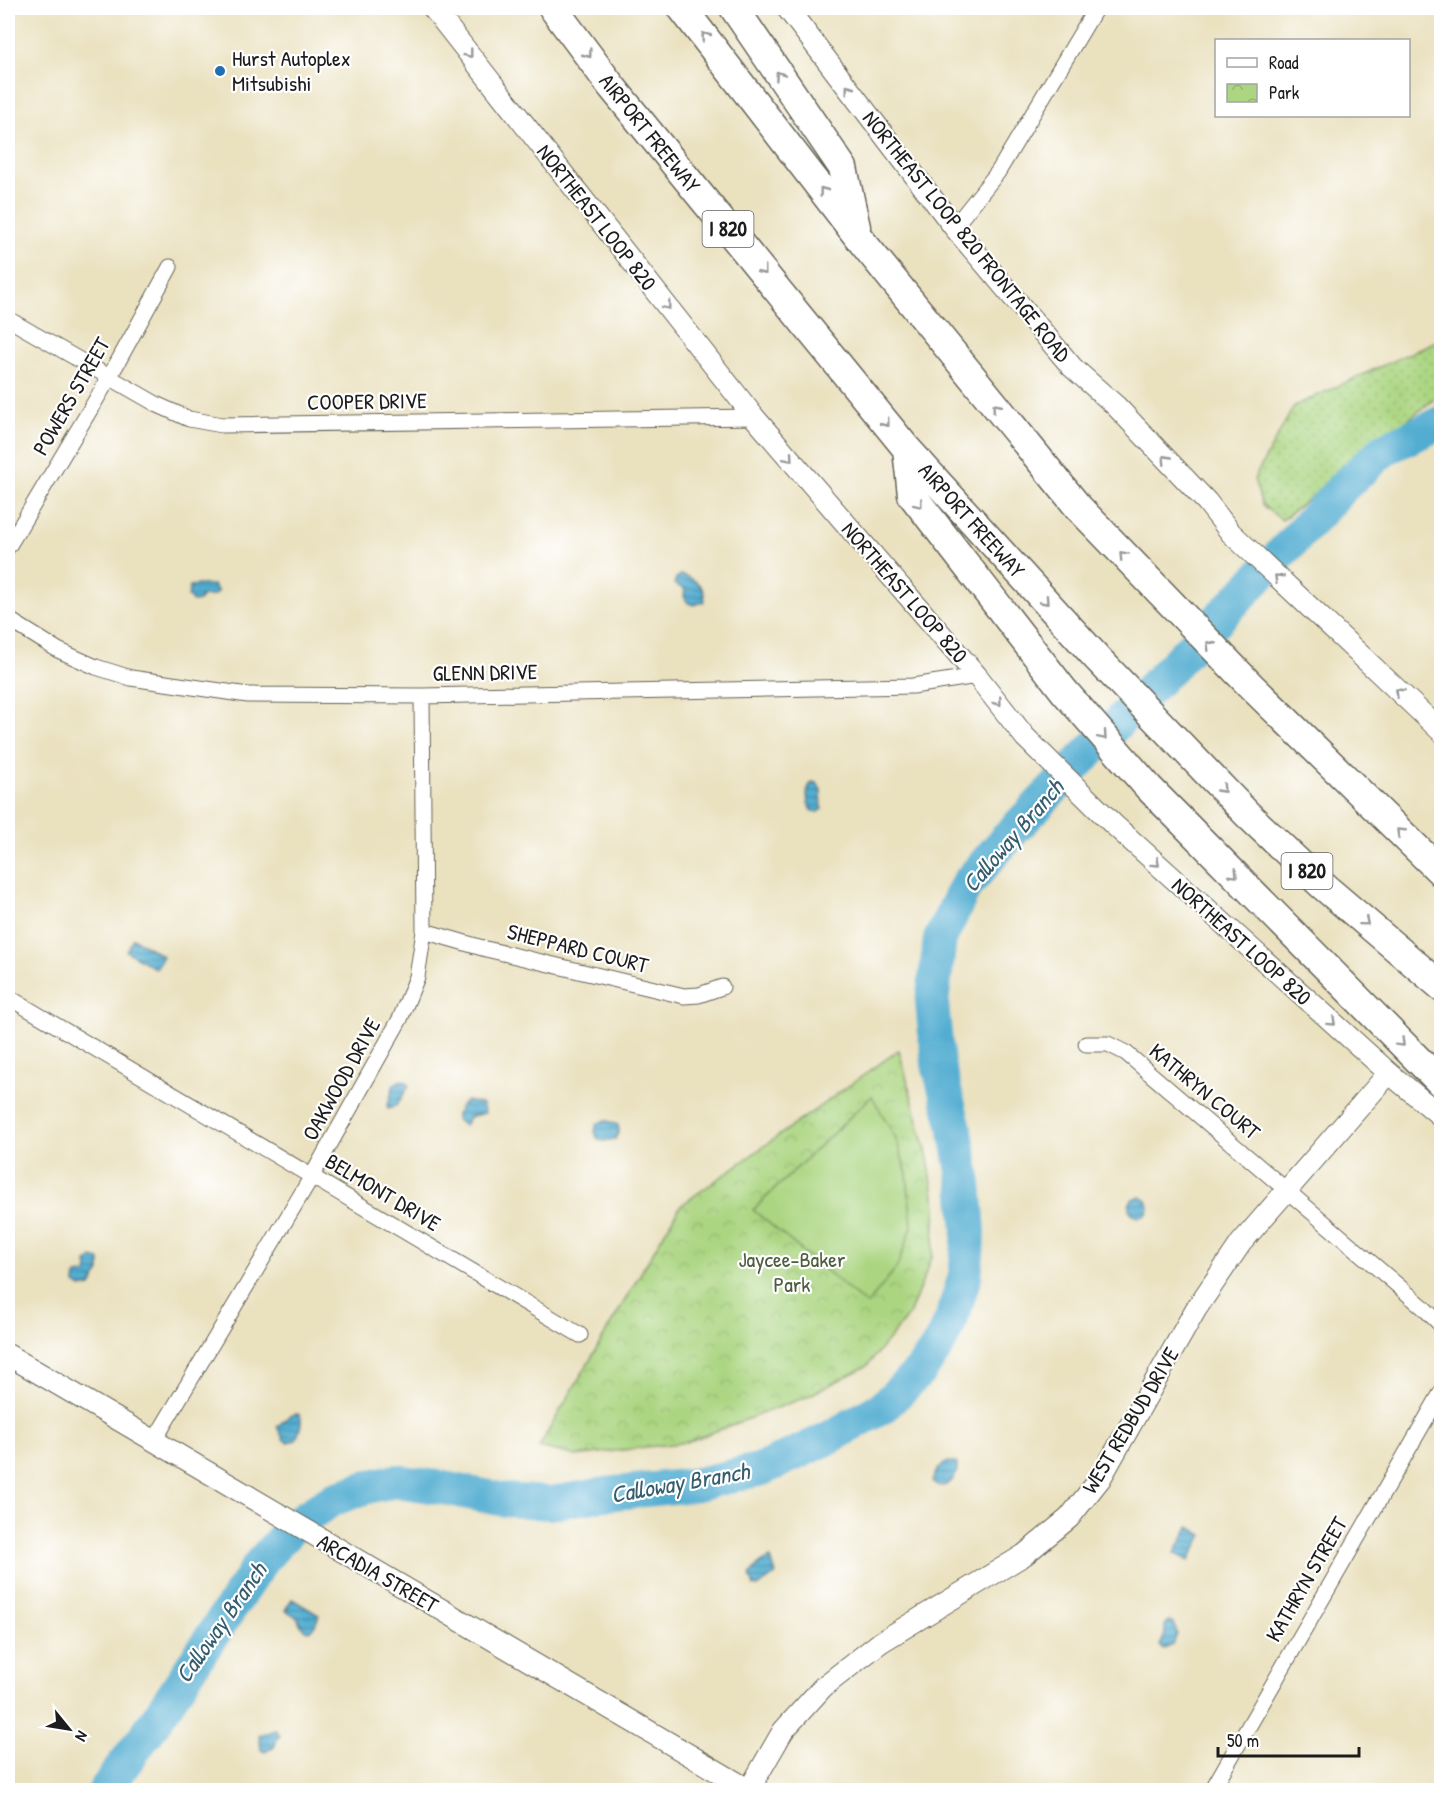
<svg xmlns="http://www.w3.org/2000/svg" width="1449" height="1798" font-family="'Patrick Hand',sans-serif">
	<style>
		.grass { fill: url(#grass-dots); stroke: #64784e; stroke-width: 1.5 }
		.park { fill: url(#park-crowns); stroke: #64784e; stroke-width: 1.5 }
		.pitch { fill: #abd581; stroke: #64784e; stroke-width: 1.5 }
		.water { fill: url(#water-rules); stroke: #386476; stroke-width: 1.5 }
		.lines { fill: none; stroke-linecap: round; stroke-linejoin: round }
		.river { stroke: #53add1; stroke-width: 34 }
		.street-casing { stroke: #646155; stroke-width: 17 }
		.secondary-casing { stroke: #646155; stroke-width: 23 }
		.highway-casing { stroke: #646155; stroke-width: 31 }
		.street { stroke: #fff; stroke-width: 15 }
		.secondary { stroke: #fff; stroke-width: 21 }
		.highway { stroke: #fff; stroke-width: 28 }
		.oneway { stroke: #999 }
		.poi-dot { fill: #1f6fb2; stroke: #fff; stroke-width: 2 }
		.labels { text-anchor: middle; stroke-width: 4.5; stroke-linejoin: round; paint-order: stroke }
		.shield { fill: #fff; stroke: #606060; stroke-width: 1.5 }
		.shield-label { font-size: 21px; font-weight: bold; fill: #1c1c1c }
		.poi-label { font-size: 22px; fill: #1c1c1c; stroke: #fff; text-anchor: start }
		.street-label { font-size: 22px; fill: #1c1c1c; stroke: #fff }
		.park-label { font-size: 22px; fill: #4e5d3f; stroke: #fff }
		.water-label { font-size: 24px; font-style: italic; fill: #355d6d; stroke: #fff }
	</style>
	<defs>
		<pattern id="grass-dots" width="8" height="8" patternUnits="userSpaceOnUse" patternTransform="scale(1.5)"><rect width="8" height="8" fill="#abd581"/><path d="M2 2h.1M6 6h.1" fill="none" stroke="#93b66f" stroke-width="1.8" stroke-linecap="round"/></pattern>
		<pattern id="park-crowns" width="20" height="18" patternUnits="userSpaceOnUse" patternTransform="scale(1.5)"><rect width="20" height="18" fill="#abd581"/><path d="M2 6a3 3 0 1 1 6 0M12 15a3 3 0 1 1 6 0" fill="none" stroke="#93b66f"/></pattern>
		<pattern id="water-rules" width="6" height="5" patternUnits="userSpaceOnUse" patternTransform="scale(1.5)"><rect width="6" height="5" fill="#53add1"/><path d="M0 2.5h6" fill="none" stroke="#448ca9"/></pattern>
	</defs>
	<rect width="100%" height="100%" fill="#fff"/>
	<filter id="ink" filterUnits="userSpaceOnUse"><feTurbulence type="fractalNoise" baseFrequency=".0167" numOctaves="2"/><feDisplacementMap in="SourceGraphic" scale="12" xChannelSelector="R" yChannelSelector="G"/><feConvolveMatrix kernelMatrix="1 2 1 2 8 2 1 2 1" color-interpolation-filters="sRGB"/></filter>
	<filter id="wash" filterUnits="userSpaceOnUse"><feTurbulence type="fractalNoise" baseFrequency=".008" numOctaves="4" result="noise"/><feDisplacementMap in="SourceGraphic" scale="24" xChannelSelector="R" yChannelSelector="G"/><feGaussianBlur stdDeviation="1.35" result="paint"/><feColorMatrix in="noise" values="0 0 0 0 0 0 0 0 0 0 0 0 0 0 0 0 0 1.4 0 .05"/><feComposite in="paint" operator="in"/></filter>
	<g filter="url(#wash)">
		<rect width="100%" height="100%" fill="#eae1bf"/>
		<!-- grass -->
		<path class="grass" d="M1441 339V396L1433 400 1282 520 1262 505 1254 479 1294 406Z"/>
		<!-- park -->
		<path class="park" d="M899 1050 928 1158 936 1208 933 1255 909 1315 867 1366 806 1397 687 1442 577 1456 539 1447 680 1206Z"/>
		<!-- pitch -->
		<path class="pitch" d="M872 1096 896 1139 907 1174 912 1227 897 1267 867 1305 753 1210Z"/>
		<!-- water -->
		<path class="water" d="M681 575C694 578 707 587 704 602L694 605 688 603 684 596 685 589 674 584 676 578Z
			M198 585H213L218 592 212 596H202L199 601 193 602 188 597 190 586Z
			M812 782 817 783 821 790 822 809 818 812 813 811C806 804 805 790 812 782Z
			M133 938 163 956 156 969 126 951Z
			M401 1080 407 1082 409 1086 397 1105 389 1109 387 1108 394 1084Z
			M467 1101 482 1104 485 1113 469 1117 466 1124 463 1125 456 1119V1115L462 1104Z
			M605 1120 618 1125 619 1130 616 1139 603 1141 597 1138 595 1131 597 1124Z
			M1129 1207a10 10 0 1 1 20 0a10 10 0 1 1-20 0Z
			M92 1258 100 1260V1271L91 1286 81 1288 75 1284 76 1275 86 1274 88 1270 87 1262Z
			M296 1414 300 1415C303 1422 299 1432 296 1440L288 1442 284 1440 277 1427 289 1416Z
			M948 1462H954L957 1464C959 1478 944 1494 932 1481 935 1472 939 1466 948 1462Z
			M1189 1527 1203 1535 1189 1561 1175 1553Z
			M771 1558 776 1574 758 1587 754 1586 750 1576C755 1567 762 1561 771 1558Z
			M292 1599 319 1615C317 1621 312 1638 303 1628 300 1626 300 1622 298 1619 295 1615 290 1613 285 1610Z
			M1169 1621 1174 1623 1177 1634 1173 1645 1164 1649 1160 1645 1165 1634V1625Z
			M276 1730 280 1736 277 1739 275 1746 265 1752 261 1750 259 1735Z"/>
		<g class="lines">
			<!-- river -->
			<path class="river" d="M105 1790 152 1726 261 1562 296 1523 334 1499 370 1486 396 1481 444 1488 505 1500 550 1503 606 1494 693 1485 762 1469 827 1439 883 1407 920 1371 936 1349 950 1323 965 1276 969 1231 965 1184 956 1132 938 1064 932 1003 940 939 966 885 1012 832 1277 558 1345 485 1385 449 1442 422"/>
		</g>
	</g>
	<g filter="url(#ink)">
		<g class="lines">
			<defs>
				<path id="street" d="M954 227 998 172 1096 8
					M8 319 158 405 189 419 222 425 754 417
					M8 547 109 378 170 267
					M8 619 58 650 96 667 131 678 248 695 422 696 913 686 977 676
					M424 931 486 949 684 996 699 995 722 987
					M8 997 580 1335
					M1086 1044H1108L1126 1053 1423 1307 1442 1326
					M154 1441 312 1176 400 1019 417 977 424 931 422 696
					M1212 1790 1442 1391"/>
				<path id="secondary" d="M433 8 754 417 977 676 1025 737 1113 824 1389 1073 1442 1117
					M787 8 954 227 1072 367 1116 406 1207 502 1231 533 1442 732
					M8 1355 749 1790
					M749 1790 783 1731 823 1687 881 1642 1024 1555 1069 1518 1100 1479 1196 1309 1241 1243 1389 1073"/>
				<path id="highway" d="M553 8 612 87 907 449 1097 658 1247 814 1322 885 1442 987
					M682 8 859 238 1079 508 1251 686 1442 873
					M734 8 843 168 856 227
					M907 449 912 495 1064 691 1149 788 1442 1084"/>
			</defs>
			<!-- street casing -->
			<use href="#street" class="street-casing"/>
			<!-- secondary casing -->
			<use href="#secondary" class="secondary-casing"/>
			<!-- highway casing -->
			<use href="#highway" class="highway-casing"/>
			<!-- street -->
			<use href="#street" class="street"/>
			<!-- secondary -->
			<use href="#secondary" class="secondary"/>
			<!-- highway -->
			<use href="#highway" class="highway"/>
		</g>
		<!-- one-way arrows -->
		<defs><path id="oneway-chevron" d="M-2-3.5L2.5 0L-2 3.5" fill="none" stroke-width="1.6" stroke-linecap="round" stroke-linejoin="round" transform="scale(1.5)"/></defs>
		<g class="oneway">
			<use href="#oneway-chevron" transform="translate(705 36) rotate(-128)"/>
			<use href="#oneway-chevron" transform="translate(469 54) rotate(52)"/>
			<use href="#oneway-chevron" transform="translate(588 54) rotate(53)"/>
			<use href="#oneway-chevron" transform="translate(779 75) rotate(-124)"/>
			<use href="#oneway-chevron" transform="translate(849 89) rotate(-127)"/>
			<use href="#oneway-chevron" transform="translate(823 191) rotate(-127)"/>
			<use href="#oneway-chevron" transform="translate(763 271) rotate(51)"/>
			<use href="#oneway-chevron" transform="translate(667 306) rotate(52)"/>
			<use href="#oneway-chevron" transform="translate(996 407) rotate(-129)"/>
			<use href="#oneway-chevron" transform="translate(886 423) rotate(51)"/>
			<use href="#oneway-chevron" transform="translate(789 458) rotate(49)"/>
			<use href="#oneway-chevron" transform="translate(1166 459) rotate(-134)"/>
			<use href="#oneway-chevron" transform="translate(919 504) rotate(52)"/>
			<use href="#oneway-chevron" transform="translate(1123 555) rotate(-133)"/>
			<use href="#oneway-chevron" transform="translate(1278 578) rotate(-136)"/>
			<use href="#oneway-chevron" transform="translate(1045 601) rotate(48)"/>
			<use href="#oneway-chevron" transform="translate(1210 645) rotate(-134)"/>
			<use href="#oneway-chevron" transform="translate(1399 692) rotate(-137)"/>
			<use href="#oneway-chevron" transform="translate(998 702) rotate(52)"/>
			<use href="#oneway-chevron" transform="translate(1103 736) rotate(49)"/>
			<use href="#oneway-chevron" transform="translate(1222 789) rotate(46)"/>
			<use href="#oneway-chevron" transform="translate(1400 832) rotate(-136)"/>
			<use href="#oneway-chevron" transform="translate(1156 863) rotate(42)"/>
			<use href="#oneway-chevron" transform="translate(1234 874) rotate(45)"/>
			<use href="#oneway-chevron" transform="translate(1365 922) rotate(40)"/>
			<use href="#oneway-chevron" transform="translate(1332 1022) rotate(42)"/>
			<use href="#oneway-chevron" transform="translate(1401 1043) rotate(45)"/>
		</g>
	</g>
	<!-- markers -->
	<circle class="poi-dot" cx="220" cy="71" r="6"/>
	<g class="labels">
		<!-- shield labels -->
		<g class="shield">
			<rect x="702.5" y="211" width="51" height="36" rx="4.5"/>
			<rect x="1281.5" y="853" width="51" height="36" rx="4.5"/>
		</g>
		<g class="shield-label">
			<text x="728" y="236">I 820</text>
			<text x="1307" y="878">I 820</text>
		</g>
		<!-- poi labels -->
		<g class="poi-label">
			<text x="232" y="66">Hurst Autoplex<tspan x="232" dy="25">Mitsubishi</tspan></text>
		</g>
		<!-- street labels -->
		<g class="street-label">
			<text transform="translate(650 133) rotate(51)" y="8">AIRPORT FREEWAY</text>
			<text transform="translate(597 217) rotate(52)" y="8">NORTHEAST LOOP 820</text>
			<text transform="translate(967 236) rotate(51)" y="8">NORTHEAST LOOP 820 FRONTAGE ROAD</text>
			<text transform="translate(71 396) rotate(-60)" y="8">POWERS STREET</text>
			<text transform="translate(367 401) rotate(-1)" y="8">COOPER DRIVE</text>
			<text transform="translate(972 520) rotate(48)" y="8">AIRPORT FREEWAY</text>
			<text transform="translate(905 592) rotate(49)" y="8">NORTHEAST LOOP 820</text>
			<text transform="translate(485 672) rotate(-1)" y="8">GLENN DRIVE</text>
			<text transform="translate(1242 941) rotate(42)" y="8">NORTHEAST LOOP 820</text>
			<text transform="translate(578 948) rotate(14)" y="8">SHEPPARD COURT</text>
			<text transform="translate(341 1079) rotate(-61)" y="8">OAKWOOD DRIVE</text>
			<text transform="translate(1205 1091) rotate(40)" y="8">KATHRYN COURT</text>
			<text transform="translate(383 1192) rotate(31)" y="8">BELMONT DRIVE</text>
			<text transform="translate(1130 1420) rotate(-59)" y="8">WEST REDBUD DRIVE</text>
			<text transform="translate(378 1573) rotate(30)" y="8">ARCADIA STREET</text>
			<text transform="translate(1306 1579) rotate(-60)" y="8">KATHRYN STREET</text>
		</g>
		<!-- park labels -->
		<g class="park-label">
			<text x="792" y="1267">Jaycee-Baker<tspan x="792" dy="25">Park</tspan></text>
		</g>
		<!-- water labels -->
		<g class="water-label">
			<text transform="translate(1013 836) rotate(-49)" y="8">Calloway Branch</text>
			<text transform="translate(680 1483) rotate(-10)" y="8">Calloway Branch</text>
			<text transform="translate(221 1623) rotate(-55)" y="8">Calloway Branch</text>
		</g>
	</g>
	<!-- margin -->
	<rect width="1449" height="1798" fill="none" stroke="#fff" stroke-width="30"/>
	<!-- legend -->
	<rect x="1215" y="39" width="195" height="78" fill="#ffffff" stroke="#a4a4a4" stroke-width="1.5"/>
	<rect x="1227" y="58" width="30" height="9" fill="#ffffff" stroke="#a4a4a4" stroke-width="1.5"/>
	<text x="1269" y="69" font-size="18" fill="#1c1c1c">Road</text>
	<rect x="1227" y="84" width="30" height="18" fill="url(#park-crowns)" stroke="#a4a4a4" stroke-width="1.5"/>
	<text x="1269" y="99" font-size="18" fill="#1c1c1c">Park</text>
	<!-- north arrow -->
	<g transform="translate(69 1729) rotate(120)" stroke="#ffffff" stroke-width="4.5" paint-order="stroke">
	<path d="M0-4.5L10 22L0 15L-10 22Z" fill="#1c1c1c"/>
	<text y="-9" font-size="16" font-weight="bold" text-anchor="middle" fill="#1c1c1c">N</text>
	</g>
	<!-- scale -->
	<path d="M1218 1747v9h141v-9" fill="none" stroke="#1c1c1c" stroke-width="3"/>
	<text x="1227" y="1747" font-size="18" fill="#1c1c1c" stroke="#ffffff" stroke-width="4.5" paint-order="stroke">50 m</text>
</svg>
